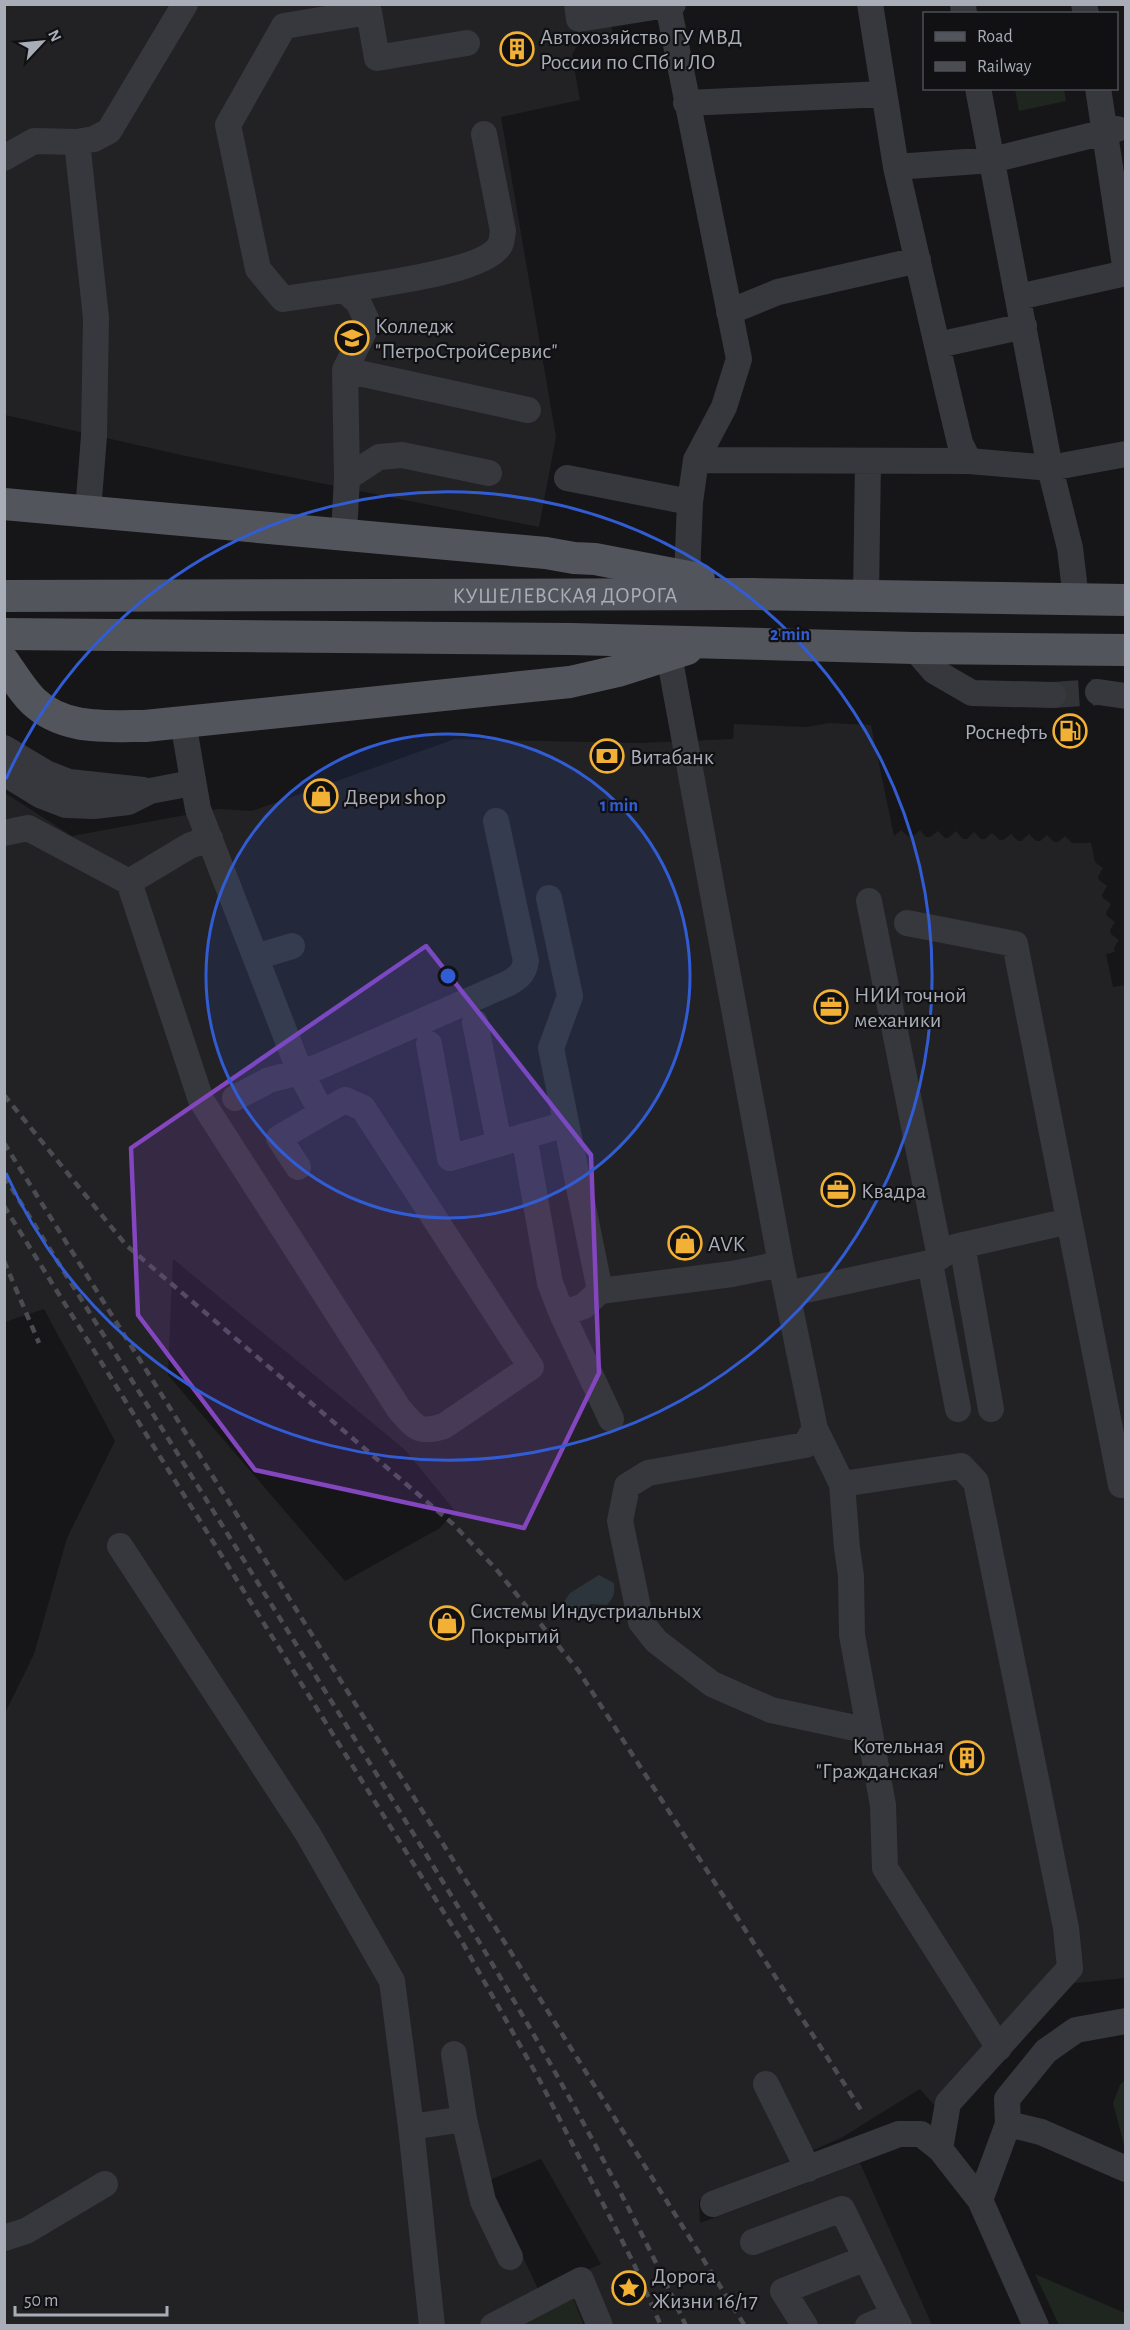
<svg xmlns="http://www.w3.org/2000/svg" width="1130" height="2330" font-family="'Alegreya Sans',sans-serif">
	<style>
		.built { fill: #222225; fill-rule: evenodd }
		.green { fill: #1e261f }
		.water { fill: #2c353c }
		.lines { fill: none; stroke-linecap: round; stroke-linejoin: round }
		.minor-tunnel { stroke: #333438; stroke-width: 26; stroke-dasharray: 26 13; stroke-linecap: butt }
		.minor { stroke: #37383d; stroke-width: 26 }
		.major { stroke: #53555c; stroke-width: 32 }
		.rail { stroke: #4a4c52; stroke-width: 4.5; stroke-dasharray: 8 6; stroke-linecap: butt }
		.marked { fill: #8446be; fill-opacity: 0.2; stroke: #8446be; stroke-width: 4.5; stroke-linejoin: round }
		.ring { fill: none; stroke: #325cd3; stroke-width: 3 }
		.labels { text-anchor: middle; stroke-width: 4.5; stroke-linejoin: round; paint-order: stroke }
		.poi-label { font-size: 22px; fill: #a8adb8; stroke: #111113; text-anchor: start }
		.street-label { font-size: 22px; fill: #a8adb8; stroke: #111113 }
		.centre { fill: #325cd3; stroke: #111113; stroke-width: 3 }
		.ring-label { font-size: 18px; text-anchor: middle; font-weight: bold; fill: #325cd3; stroke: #111113; stroke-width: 4.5; stroke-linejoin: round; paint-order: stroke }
	</style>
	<rect width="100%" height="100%" fill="#161618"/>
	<!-- built -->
	<path class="built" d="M5 5H607L613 34 580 41 572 55 580 100 501 117 556 437 539 527 181 455 5 415Z
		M829 723 871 725 894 836 901 830 908 836 912 837 920 830 926 837H930L938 831 945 838H948L956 831 963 839H967L974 832 981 839H985L992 833 1000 840H1003L1011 834 1018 841H1021L1029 834 1036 841H1040L1047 835 1054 842H1058L1065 836 1072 843H1091L1095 862 1103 868 1098 877 1099 880 1107 886 1102 895 1103 898 1111 904 1106 913 1107 916 1115 922 1110 930 1111 934 1119 940 1114 948 1115 952 1106 954 1113 987 1126 985 1125 1978 1067 1984 963 2103 933 2104 920 2089 841 2138 699 2200 700 2223 860 2163 932 2325H585L571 2293 516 2325H5L4 1715 34 1654 67 1538 115 1441 44 1309 5 1322V793L72 836 218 809 252 811 455 739 640 743 733 739 734 724 807 727ZM173 1259 404 1449 455 1511 440 1528 345 1581 168 1375ZM541 2159 601 2264 539 2291 487 2181Z"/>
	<!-- green -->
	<path class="green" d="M1015 89H1064L1066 101 1019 111Z
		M1125 2080V2149L1113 2103 1120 2085Z
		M1035 2274 1125 2313V2325H1059Z
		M571 2294 584 2325 518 2326Z"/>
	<!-- water -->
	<path class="water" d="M599 1575 614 1583C615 1593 614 1597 607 1605L591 1604 570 1615 562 1605 570 1593Z"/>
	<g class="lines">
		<!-- minor-tunnel -->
		<path class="minor-tunnel" d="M1053 695 1098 692"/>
		<!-- minor -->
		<path class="minor" d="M577 4 579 19 673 4
			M870 4 896 167 946 384 960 443 969 461
			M963 4 964 14
			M1084 4 1086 14
			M668 5 739 359 724 407 696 460 690 502 687 576
			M978 88 1050 468 1070 548 1076 599
			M1098 88 1126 272
			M686 103 884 94
			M77 142 96 318 94 436 88 511
			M4 158 34 141 77 142 94 139 109 131 185 4
			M896 167 992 160 1117 129
			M344 290C376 284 486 272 500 245 502 242 502 235 503 231L484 134
			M1018 297 1126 273
			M729 312 778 292 918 260
			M938 345 1024 326
			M345 370 528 410
			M696 460 969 461 1050 468 1126 454
			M347 478 379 457 402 455 489 473
			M567 478 690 502
			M344 533 347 478 345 370 368 323 358 302 344 290 283 299 258 269 228 125 284 26 369 12 377 58 467 43
			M866 595 868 461
			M914 648 934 671 972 693 1053 695
			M669 655 781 1264 815 1429 842 1484 847 1548 851 1576 852 1635 883 1805 885 1868 999 2048
			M1098 692 1126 696
			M183 722 198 809 300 1072 318 1067 509 983C519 977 524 973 526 961L496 821
			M4 748 46 773 69 782 143 790
			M4 773 40 795 66 805 94 806 128 802 150 791 192 783
			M4 833 28 828 129 882
			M210 838 189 846 129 882 201 1100 399 1409C416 1428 418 1434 444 1426L531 1367 363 1108 345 1100 322 1113 300 1072 269 1080 235 1098
			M549 898 570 996 551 1048 600 1291 732 1274 781 1264
			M869 901 940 1257
			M907 923 1015 944 1121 1485
			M256 957 292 946
			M475 1022 499 1143
			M429 1044 450 1158 566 1124
			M524 1136 550 1283 562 1314 611 1419
			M298 1167 279 1138 322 1113
			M962 1245 991 1409
			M930 1263 958 1409
			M787 1294 930 1263 955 1247 1069 1221
			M562 1314 584 1306 600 1291
			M815 1429 805 1445 648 1473 627 1486 620 1521 641 1622 656 1641 712 1684 771 1710 869 1731
			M842 1484 961 1466 976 1482 1066 1928 1070 1968 948 2103 940 2149
			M120 1546 308 1834 392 1981 411 2127 432 2326
			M454 2054 464 2119 483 2201 510 2257
			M766 2084 808 2169
			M1008 2124 1007 2099 1046 2051 1076 2030 1126 2021
			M411 2127 464 2119
			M980 2200 1008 2124 1041 2132 1126 2169
			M713 2204 899 2134H921L940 2149 980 2200 1036 2326
			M4 2238 26 2231 105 2184
			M753 2242 842 2209 899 2326
			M493 2326 581 2280 600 2326
			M805 2326 783 2291 866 2258
			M868 2326 894 2315"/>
		<!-- major -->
		<g class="major">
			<path d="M4 504 546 553 574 558 595 559 699 579"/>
			<path id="s1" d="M4 596 752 594 1126 600"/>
			<path d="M4 634 572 639 914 648 1126 650"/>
			<path d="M4 662C13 675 22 690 33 701 63 730 105 726 145 726L570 682 618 671 687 649"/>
		</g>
		<!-- rail -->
		<path class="rail" d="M4 1095 126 1245 453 1524 496 1569 578 1670 863 2113
			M4 1143 745 2326
			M4 1176C122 1364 239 1552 356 1741 474 1931 592 2122 686 2326
			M4 1206 461 1940 539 2079 634 2264 661 2326
			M4 1261 39 1343"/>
	</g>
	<!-- marked area -->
	<path class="marked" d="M426 946 591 1155 599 1373 524 1528 255 1470 138 1315 131 1148Z"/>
	<!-- distance rings -->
	<circle cx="448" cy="976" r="242" fill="#325cd3" fill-opacity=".12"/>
	<g class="ring">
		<circle cx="448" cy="976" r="242"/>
		<path d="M6 779A484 484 0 1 1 6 1173"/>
	</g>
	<!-- icons -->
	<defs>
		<symbol id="building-ring" viewBox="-11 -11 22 22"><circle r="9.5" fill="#111113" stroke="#f2b134" stroke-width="1.5"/><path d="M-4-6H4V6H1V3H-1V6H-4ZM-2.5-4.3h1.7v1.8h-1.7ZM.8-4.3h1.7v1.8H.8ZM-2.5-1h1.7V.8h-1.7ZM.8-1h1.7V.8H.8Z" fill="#f2b134"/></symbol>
		<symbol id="university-ring" viewBox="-11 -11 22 22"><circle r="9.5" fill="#111113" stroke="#f2b134" stroke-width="1.5"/><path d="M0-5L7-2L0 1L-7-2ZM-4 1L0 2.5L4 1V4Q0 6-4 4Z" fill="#f2b134"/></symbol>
		<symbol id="fuel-ring" viewBox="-11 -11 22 22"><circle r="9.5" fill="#111113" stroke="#f2b134" stroke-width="1.5"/><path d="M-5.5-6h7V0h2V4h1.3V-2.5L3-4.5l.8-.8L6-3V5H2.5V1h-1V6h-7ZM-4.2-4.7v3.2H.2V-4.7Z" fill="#f2b134"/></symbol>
		<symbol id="bank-ring" viewBox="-11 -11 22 22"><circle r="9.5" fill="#111113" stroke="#f2b134" stroke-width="1.5"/><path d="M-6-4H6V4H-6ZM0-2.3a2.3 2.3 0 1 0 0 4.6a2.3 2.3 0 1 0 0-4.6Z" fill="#f2b134"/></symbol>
		<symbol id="shop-ring" viewBox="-11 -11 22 22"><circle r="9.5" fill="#111113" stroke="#f2b134" stroke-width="1.5"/><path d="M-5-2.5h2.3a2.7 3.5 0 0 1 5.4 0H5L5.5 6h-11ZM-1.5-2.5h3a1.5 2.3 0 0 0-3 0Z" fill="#f2b134"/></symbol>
		<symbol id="office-ring" viewBox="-11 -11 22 22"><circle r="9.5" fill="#111113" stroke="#f2b134" stroke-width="1.5"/><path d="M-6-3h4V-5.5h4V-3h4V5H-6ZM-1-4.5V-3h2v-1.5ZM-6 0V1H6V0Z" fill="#f2b134"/></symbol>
		<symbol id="sight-ring" viewBox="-11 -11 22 22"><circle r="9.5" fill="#111113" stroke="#f2b134" stroke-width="1.5"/><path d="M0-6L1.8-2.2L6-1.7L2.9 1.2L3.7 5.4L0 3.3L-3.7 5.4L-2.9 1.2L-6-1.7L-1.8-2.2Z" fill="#f2b134"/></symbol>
	</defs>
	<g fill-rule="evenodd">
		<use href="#building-ring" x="498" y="30" width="38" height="38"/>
		<use href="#university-ring" x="333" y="319" width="38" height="38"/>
		<use href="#fuel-ring" x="1051" y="712" width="38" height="38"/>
		<use href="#bank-ring" x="588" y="737" width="38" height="38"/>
		<use href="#shop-ring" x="302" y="777" width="38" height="38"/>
		<use href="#office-ring" x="812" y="988" width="38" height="38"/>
		<use href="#office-ring" x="819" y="1171" width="38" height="38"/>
		<use href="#shop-ring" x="666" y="1224" width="38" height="38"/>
		<use href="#shop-ring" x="428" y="1604" width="38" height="38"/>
		<use href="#building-ring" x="948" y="1739" width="38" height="38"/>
		<use href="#sight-ring" x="610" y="2269" width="38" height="38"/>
	</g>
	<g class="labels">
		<!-- poi labels -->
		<g class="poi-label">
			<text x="540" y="44">Автохозяйство ГУ МВД<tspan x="540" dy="25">России по СПб и ЛО</tspan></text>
			<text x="375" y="333">Колледж<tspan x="375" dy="25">"ПетроСтройСервис"</tspan></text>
			<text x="1047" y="739" text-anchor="end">Роснефть</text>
			<text x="630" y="764">Витабанк</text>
			<text x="344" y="804">Двери shop</text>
			<text x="854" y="1002">НИИ точной<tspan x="854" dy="25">механики</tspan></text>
			<text x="861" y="1198">Квадра</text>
			<text x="708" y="1251">AVK</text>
			<text x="470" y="1618">Системы Индустриальных<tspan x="470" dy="25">Покрытий</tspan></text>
			<text x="944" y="1753" text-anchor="end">Котельная<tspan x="944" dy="25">"Гражданская"</tspan></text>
			<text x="652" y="2283">Дорога<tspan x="652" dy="25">Жизни 16/17</tspan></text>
		</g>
		<!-- street labels -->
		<g class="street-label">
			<text dy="8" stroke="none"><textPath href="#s1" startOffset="561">КУШЕЛЕВСКАЯ ДОРОГА</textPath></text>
		</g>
	</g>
	<circle cx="448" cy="976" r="9" class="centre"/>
	<g class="ring-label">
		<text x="790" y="640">2 min</text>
		<text x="619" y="811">1 min</text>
	</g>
	<!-- border -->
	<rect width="1130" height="2330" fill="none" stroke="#a8adb8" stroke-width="12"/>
	<!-- legend -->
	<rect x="923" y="12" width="195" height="78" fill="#111113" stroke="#4d4f55" stroke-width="1.5"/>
	<rect x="935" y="32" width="30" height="9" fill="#53555c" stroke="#4d4f55" stroke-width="1.5"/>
	<text x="977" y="42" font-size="18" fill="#a8adb8">Road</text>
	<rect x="935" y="62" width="30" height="9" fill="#4a4c52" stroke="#4d4f55" stroke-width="1.5"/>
	<text x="977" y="72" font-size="18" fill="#a8adb8">Railway</text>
	<!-- north arrow -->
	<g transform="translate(42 42) rotate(64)" stroke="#111113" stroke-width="4.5" paint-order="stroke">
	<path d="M0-4.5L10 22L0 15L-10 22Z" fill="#a8adb8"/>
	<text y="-9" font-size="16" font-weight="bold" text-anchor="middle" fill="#a8adb8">N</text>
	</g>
	<!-- scale -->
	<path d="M15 2306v9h152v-9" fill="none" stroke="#a8adb8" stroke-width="3"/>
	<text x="24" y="2306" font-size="18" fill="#a8adb8" stroke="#111113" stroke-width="4.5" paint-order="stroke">50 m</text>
</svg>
